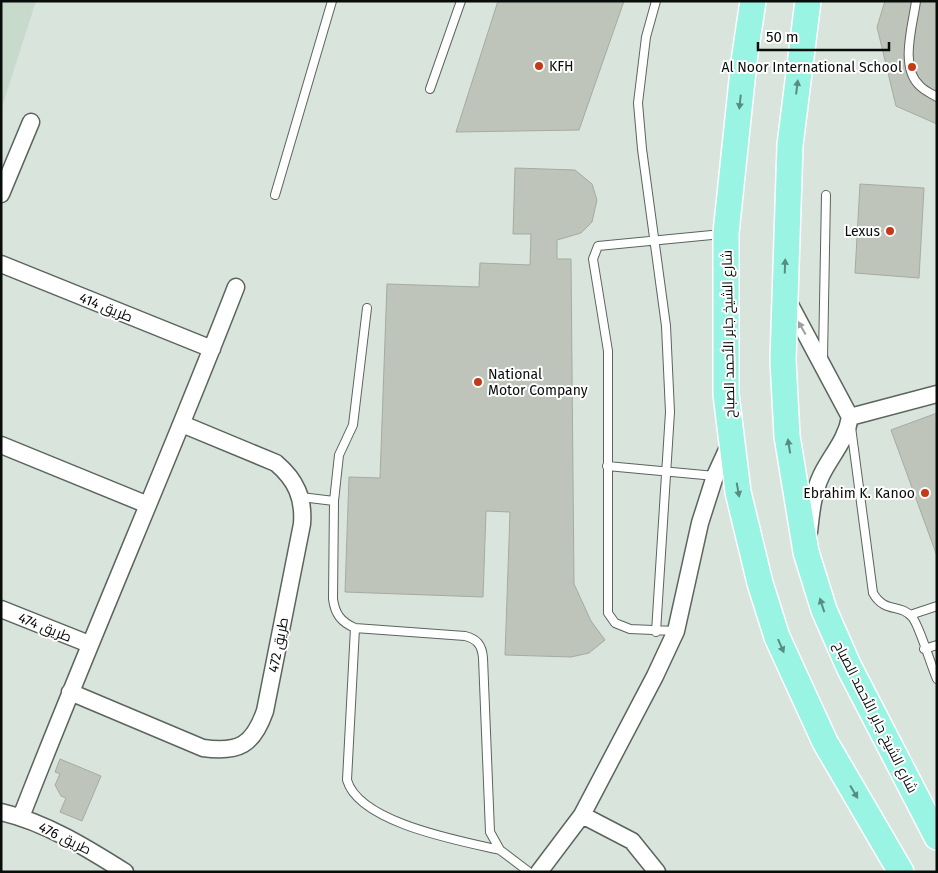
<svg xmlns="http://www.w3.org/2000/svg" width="938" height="873" font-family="'Fira Sans',Cairo,sans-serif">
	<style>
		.built { fill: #c7dacc }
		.building { fill: #bec4b9; stroke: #a6aba1 }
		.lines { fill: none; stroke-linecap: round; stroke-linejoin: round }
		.service-casing { stroke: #5b655e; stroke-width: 10 }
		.minor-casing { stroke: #5b655e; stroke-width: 19 }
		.primary-casing { stroke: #fff; stroke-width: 28 }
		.service { stroke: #fff; stroke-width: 8 }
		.minor { stroke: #fff; stroke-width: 16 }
		.primary { stroke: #9af4e3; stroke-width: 25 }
		.oneway { fill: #598c81 }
		.oneway2 { fill: #9d9e9d }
		.poi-dot { fill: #c43a19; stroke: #fff; stroke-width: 2 }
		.labels { text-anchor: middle; stroke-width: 4; stroke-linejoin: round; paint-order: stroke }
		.poi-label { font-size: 14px; fill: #090d0a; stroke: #fff; text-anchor: end }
		.street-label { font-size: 14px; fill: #090d0a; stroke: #fff }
	</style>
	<rect width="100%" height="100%" fill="#d8e4dc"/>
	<!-- built -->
	<path class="built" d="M1 1H36L1 110Z"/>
	<!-- building -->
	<path class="building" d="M498 1H624L579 130 456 132Z
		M885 1H937V124L896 106 877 27Z
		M515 168 575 170 592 184 597 200 592 222 581 233 557 240V259H571L574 584 591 621 605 640 589 653 571 657 505 655 510 512 486 511 483 597 345 592 349 477 380 478 387 284 479 287 480 263 530 265 531 234H513Z
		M860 184 924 188 919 278 855 273Z
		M937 413V556L891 430Z
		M60 759 101 776 82 821 60 812 66 798 61 796 55 785 60 774 55 772Z"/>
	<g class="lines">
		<defs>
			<path id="service" d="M656 1 646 37 638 103 642 149 666 326 670 412 656 632
				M916 1C913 25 899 67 920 86 925 91 932 94 937 97
				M430 89 461 1
				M275 195 332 1
				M367 308 353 425 339 455 334 501 333 599C335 614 341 622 355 628L465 636C477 639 482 645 483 658L490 832 500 850 529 872
				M823 358 826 195
				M851 427 873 593C885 614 900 603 912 617 919 624 931 666 937 679
				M607 466 715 476
				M301 497 334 501
				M910 615 937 606
				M355 628 347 780C359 823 461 841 500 850
				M676 631 630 629 615 623 608 613V351L593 259 598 246 722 234
				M924 649 937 645"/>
			<path id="minor" d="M1 194 31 122
				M1 264 212 349
				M787 299 850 417C846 441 831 455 821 476 813 493 811 513 809 532
				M850 417 937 394
				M1 445 148 505
				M1 609 89 644
				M70 692 203 748C239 753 253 745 265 711L302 524C304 498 296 480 276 463L182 424
				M1 812C45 822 87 848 125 872
				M582 815 632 841 657 872
				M21 817C90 639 167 465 236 287
				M539 872 582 815 655 676 676 631 700 523 715 476 731 441"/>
			<path id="primary" d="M753 1 744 61 726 233V394L738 492 760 583 777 637 825 742 901 872
				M808 1 790 145 783 360 787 436 806 552 824 610 849 667 937 837"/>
		</defs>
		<!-- service casing -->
		<use href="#service" class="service-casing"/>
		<!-- minor casing -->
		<use href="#minor" class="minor-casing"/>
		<!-- primary casing -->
		<use href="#primary" class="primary-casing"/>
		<!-- service -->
		<use href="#service" class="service"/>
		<!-- minor -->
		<use href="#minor" class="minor"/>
		<!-- primary -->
		<use href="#primary" class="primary"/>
	</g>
	<!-- one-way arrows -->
	<defs><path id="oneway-solid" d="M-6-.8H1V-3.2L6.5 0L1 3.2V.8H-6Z" transform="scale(1.25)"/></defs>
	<g class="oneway">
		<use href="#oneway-solid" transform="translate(797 87) rotate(-83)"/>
		<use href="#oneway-solid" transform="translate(740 102) rotate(96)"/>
		<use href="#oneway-solid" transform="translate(785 266) rotate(-88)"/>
		<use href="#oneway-solid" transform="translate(789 446) rotate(-99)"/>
		<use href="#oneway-solid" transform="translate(738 490) rotate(80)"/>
		<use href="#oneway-solid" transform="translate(822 605) rotate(-108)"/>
		<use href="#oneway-solid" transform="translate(781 646) rotate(66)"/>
		<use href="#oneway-solid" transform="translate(854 792) rotate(59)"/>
	</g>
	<use class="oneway2" href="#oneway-solid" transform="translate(802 328) rotate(-119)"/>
	<!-- markers -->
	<g class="poi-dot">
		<circle cx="539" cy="66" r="5"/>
		<circle cx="912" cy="67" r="5"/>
		<circle cx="890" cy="231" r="5"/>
		<circle cx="478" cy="382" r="5"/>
		<circle cx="925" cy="493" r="5"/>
	</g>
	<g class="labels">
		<!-- poi labels -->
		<g class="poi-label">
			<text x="549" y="71" text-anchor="start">KFH</text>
			<text x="902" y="72">Al Noor International School</text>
			<text x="880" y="236">Lexus</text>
			<text x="488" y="379" text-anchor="start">National<tspan x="488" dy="16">Motor Company</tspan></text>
			<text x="915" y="498">Ebrahim K. Kanoo</text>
		</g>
		<!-- street labels -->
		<g class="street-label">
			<text transform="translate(106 307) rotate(22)" y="5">طريق 414</text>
			<text transform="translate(728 334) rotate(-91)" y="5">شارع الشيخ جابر الأحمد الصباح</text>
			<text transform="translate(45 627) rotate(22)" y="5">طريق 474</text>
			<text transform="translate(278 645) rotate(-79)" y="5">طريق 472</text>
			<text transform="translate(876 717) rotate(63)" y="5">شارع الشيخ جابر الأحمد الصباح</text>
			<text transform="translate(65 838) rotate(26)" y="5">طريق 476</text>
		</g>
	</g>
	<!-- border -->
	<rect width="938" height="873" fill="none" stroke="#090d0a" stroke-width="5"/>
	<!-- scale -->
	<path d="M758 42v8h131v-8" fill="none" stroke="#090d0a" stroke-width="2.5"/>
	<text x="766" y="42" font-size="15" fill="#090d0a" stroke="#ffffff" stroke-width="4" paint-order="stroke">50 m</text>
</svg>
